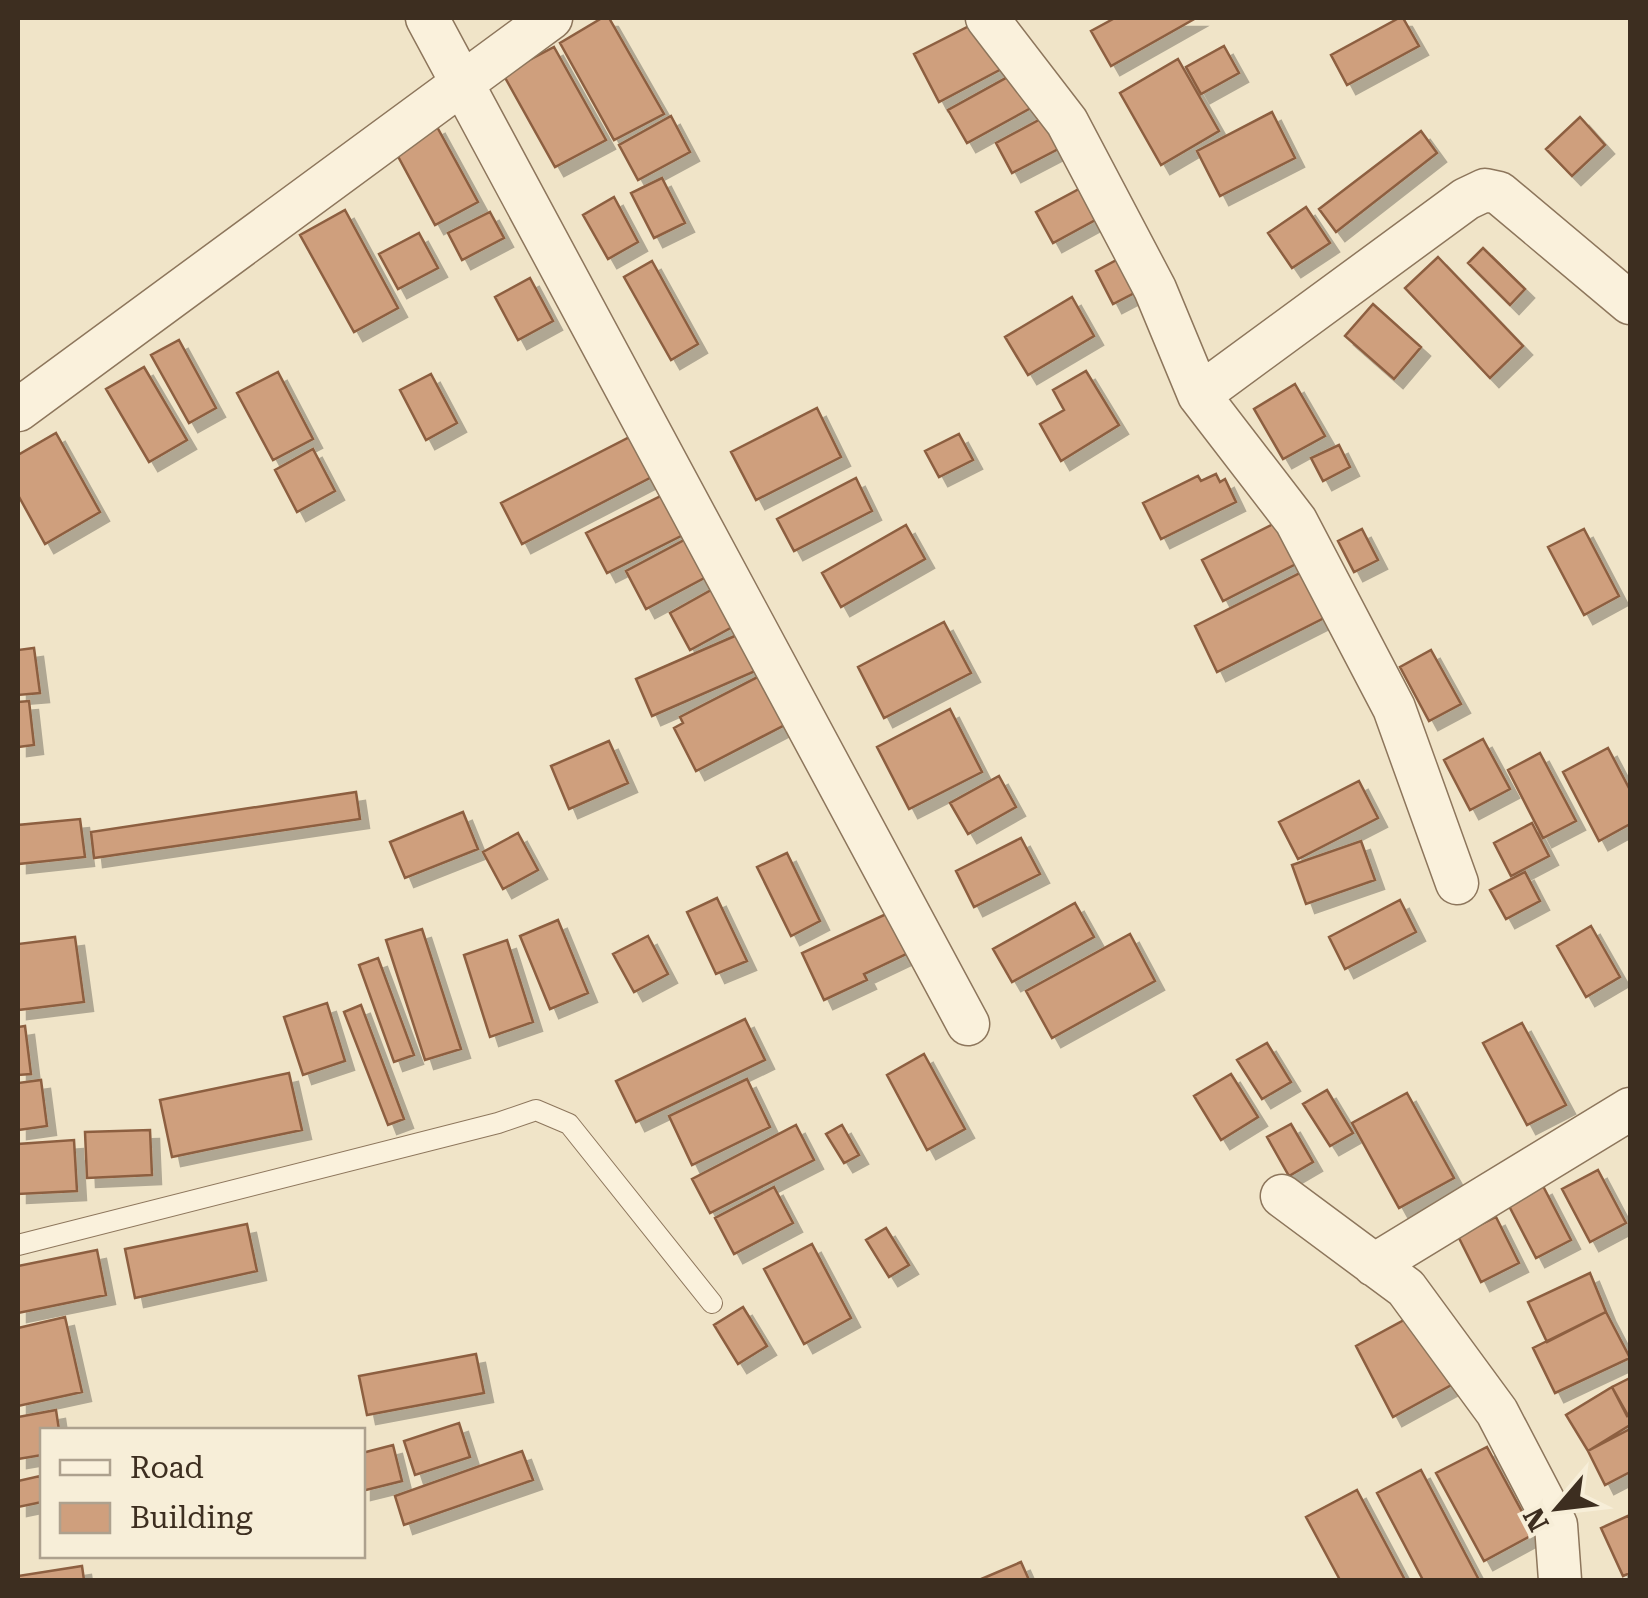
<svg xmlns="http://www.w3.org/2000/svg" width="1648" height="1598" font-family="'Roboto Serif',serif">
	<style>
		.building { fill: #cf9f7d; stroke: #8d5f41; stroke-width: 2.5; filter: url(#shadow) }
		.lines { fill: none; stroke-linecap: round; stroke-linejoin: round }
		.service-casing { stroke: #8d765c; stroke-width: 22 }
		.minor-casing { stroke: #8d765c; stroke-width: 45 }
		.service { stroke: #faf1dc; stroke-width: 20 }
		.minor { stroke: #faf1dc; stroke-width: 42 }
	</style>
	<defs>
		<filter id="shadow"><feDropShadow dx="9" dy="9" stdDeviation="0" flood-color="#0004"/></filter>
	</defs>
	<rect width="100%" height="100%" fill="#f0e4c8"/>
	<!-- building -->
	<path class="building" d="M602 18H609L664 114 614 140 560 43Z
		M985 18 1009 65 939 102 914 54Z
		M1115 18H1196L1111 66 1091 31Z
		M1399 18H1403L1419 46 1347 85 1331 55Z
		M1224 46 1239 73 1201 94 1186 67Z
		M554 47 606 140 555 167 503 74Z
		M1178 59 1219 131 1161 165 1120 93Z
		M1022 69 1040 103 967 143 948 110Z
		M1272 112 1295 158 1220 196 1197 151Z
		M1050 114 1066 145 1012 173 996 143Z
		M671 116 690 152 638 180 619 145Z
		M1580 117 1605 145 1572 176 1546 149Z
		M436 125 478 202 435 225 393 147Z
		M1421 131 1437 153 1336 232 1319 209Z
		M662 178 685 223 654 238 631 193Z
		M1094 181 1110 212 1053 243 1036 212Z
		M614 197 638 242 608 259 583 215Z
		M1306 207 1330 243 1292 268 1268 233Z
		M345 210 398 308 354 332 300 235Z
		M490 212 504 238 462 260 448 233Z
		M419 233 438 268 398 289 379 254Z
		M1483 248 1525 289 1510 305 1468 263Z
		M1124 256 1142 289 1113 304 1096 271Z
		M1438 257 1523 346 1490 378 1405 288Z
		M652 261 698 344 671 360 624 277Z
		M530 278 553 321 518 340 495 297Z
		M1072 297 1094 336 1028 375 1005 337Z
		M1373 304 1421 347 1394 379 1345 336Z
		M179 340 216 408 189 423 151 355Z
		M144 367 187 440 149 462 106 389Z
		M1086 371 1119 425 1061 461 1040 424 1064 410 1053 390Z
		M278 372 313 439 273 460 237 393Z
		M431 374 457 423 426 440 400 390Z
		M1295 384 1325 436 1283 459 1254 409Z
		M817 408 841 457 756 500 731 452Z
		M655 424 675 465 522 544 501 503Z
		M56 433 100 512 45 544 18 495V455Z
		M959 434 973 460 939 477 925 451Z
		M1339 445 1350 467 1323 481 1311 458Z
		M313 449 335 491 297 512 275 470Z
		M1216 474 1220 482 1225 479 1236 502 1161 539 1143 503 1198 476 1201 481Z
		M856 478 872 511 794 551 777 519Z
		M673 490 693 530 607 573 586 533Z
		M1277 522 1298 563 1223 601 1202 560Z
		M906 525 925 559 841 607 822 573Z
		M1362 529 1378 560 1354 572 1338 541Z
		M1584 529 1619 596 1584 615 1548 547Z
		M703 530 723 568 646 609 626 571Z
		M1312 567 1336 612 1217 672 1195 626Z
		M738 575 758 613 690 650 670 613Z
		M944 622 971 673 884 718 858 667Z
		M760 625 776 662 652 716 636 679Z
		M34 648 40 693 18 695V650Z
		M1431 650 1461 704 1429 721 1400 667Z
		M781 665 806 714 696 771 674 728 683 723 680 717Z
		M29 701 34 745 18 747V702Z
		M950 709 982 772 909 809 877 747Z
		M1483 739 1510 789 1470 810 1444 760Z
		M609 741 628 783 569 809 551 766Z
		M1608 748 1630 790V824L1599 841 1563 772Z
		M1540 753 1576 821 1543 838 1508 770Z
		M999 776 1016 807 968 834 950 803Z
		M1359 781 1378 818 1298 859 1279 822Z
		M356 792 360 819 94 858 91 832Z
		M463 812 478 849 405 878 390 842Z
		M80 819 85 857 18 864V825Z
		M1532 823 1549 856 1511 876 1494 843Z
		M518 833 538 870 503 889 483 852Z
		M1021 838 1040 874 974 907 956 871Z
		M1361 841 1375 880 1306 904 1292 865Z
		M787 853 820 921 791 936 757 867Z
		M1525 872 1540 901 1506 919 1490 890Z
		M717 898 747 961 716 974 687 912Z
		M1400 900 1416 932 1345 969 1329 937Z
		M1075 903 1094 937 1012 982 993 949Z
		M897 909 915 950 864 974 867 980 824 1000 802 953Z
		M558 920 588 993 550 1009 520 936Z
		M1591 926 1620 977 1586 997 1557 946Z
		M422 929 461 1049 425 1060 386 940Z
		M1130 934 1155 981 1052 1038 1026 991Z
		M648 936 668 974 634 992 613 954Z
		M75 937 84 1002 18 1010V944Z
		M507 940 533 1022 490 1037 464 955Z
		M378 958 414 1055 394 1062 359 965Z
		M327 1003 345 1061 303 1075 284 1017Z
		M361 1005 404 1119 388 1125 344 1012Z
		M745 1019 765 1060 636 1122 616 1081Z
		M1522 1023 1566 1105 1527 1125 1483 1043Z
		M25 1026 31 1074 18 1075V1027Z
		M1267 1043 1291 1082 1262 1099 1237 1060Z
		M924 1054 965 1129 927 1150 887 1075Z
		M289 1073 302 1130 172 1157 160 1100Z
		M1231 1074 1258 1117 1221 1140 1194 1096Z
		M747 1079 770 1127 692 1165 669 1116Z
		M41 1080 47 1126 18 1130V1083Z
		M1327 1090 1353 1133 1330 1146 1303 1104Z
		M1407 1093 1454 1178 1399 1208 1352 1123Z
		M1291 1124 1313 1162 1289 1176 1267 1137Z
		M796 1125 814 1160 710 1213 692 1179Z
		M842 1125 859 1155 844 1163 826 1134Z
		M150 1130 152 1175 87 1178 85 1132Z
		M74 1140 77 1191 18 1194V1144Z
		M1598 1170 1626 1223 1590 1242 1562 1189Z
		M1543 1186 1571 1240 1536 1258 1508 1204Z
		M774 1187 793 1223 734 1254 715 1218Z
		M1496 1217 1519 1263 1481 1282 1458 1236Z
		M247 1224 257 1271 135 1298 125 1249Z
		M886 1228 909 1265 889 1277 866 1240Z
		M812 1244 851 1318 804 1344 764 1269Z
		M97 1250 106 1295 18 1313V1266Z
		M1590 1273 1606 1312 1547 1342 1528 1302Z
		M743 1307 767 1346 738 1364 714 1325Z
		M1606 1312 1630 1358 1555 1393 1533 1348Z
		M1417 1313 1455 1383 1393 1417 1356 1346Z
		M65 1317 82 1392 18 1406V1328Z
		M476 1354 484 1393 367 1415 359 1376Z
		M1630 1378V1414L1627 1416 1612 1387Z
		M1612 1387 1630 1419V1425L1588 1451 1566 1415Z
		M56 1410 59 1430H42V1455L18 1459V1417Z
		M459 1423 470 1457 415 1475 404 1441Z
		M1630 1429V1472L1605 1485 1588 1451Z
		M393 1445 402 1481 362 1491V1453Z
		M1487 1447 1534 1534 1484 1561 1436 1473Z
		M522 1451 533 1480 404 1525 395 1496Z
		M1421 1470 1479 1580H1423L1377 1493Z
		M40 1476 42 1502 18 1507V1481Z
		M1357 1490 1405 1580H1340L1306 1517Z
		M1630 1515V1573L1623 1576 1601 1528Z
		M1021 1562 1029 1580H979Z
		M82 1566 84 1580H18V1576Z"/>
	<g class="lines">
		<defs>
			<path id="service" d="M18 1245 498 1123 536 1110 569 1124 712 1303"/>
			<path id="minor" d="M427 18 968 1024
				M987 18 1067 122 1155 289 1199 395 1296 521 1394 708 1457 883
				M1199 395 1466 199 1485 190 1499 193 1630 303
				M18 410 551 18
				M1282 1196 1406 1288 1497 1412 1556 1525 1560 1580
				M1374 1265 1630 1109"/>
		</defs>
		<!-- service casing -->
		<use href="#service" class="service-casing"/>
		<!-- minor casing -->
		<use href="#minor" class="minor-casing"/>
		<!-- service -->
		<use href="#service" class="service"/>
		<!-- minor -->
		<use href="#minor" class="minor"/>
	</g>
	<!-- border -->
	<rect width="1648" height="1598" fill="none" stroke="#3d2e20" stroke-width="40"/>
	<!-- legend -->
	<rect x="40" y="1428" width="325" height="130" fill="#f7eed8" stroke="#ada18e" stroke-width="2.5"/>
	<rect x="60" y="1460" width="50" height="15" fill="#faf1dc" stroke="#ada18e" stroke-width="2.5"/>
	<text x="130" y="1478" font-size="30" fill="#3d2e20">Road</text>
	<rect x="60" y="1503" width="50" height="30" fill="#cf9f7d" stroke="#ada18e" stroke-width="2.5"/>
	<text x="130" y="1528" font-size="30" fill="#3d2e20">Building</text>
	<!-- north arrow -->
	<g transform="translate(1558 1508) rotate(242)" stroke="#f7eed8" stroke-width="8" paint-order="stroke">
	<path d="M0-8L18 38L0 25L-18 38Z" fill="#3d2e20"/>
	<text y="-15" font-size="28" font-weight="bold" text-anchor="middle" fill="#3d2e20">N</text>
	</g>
</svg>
